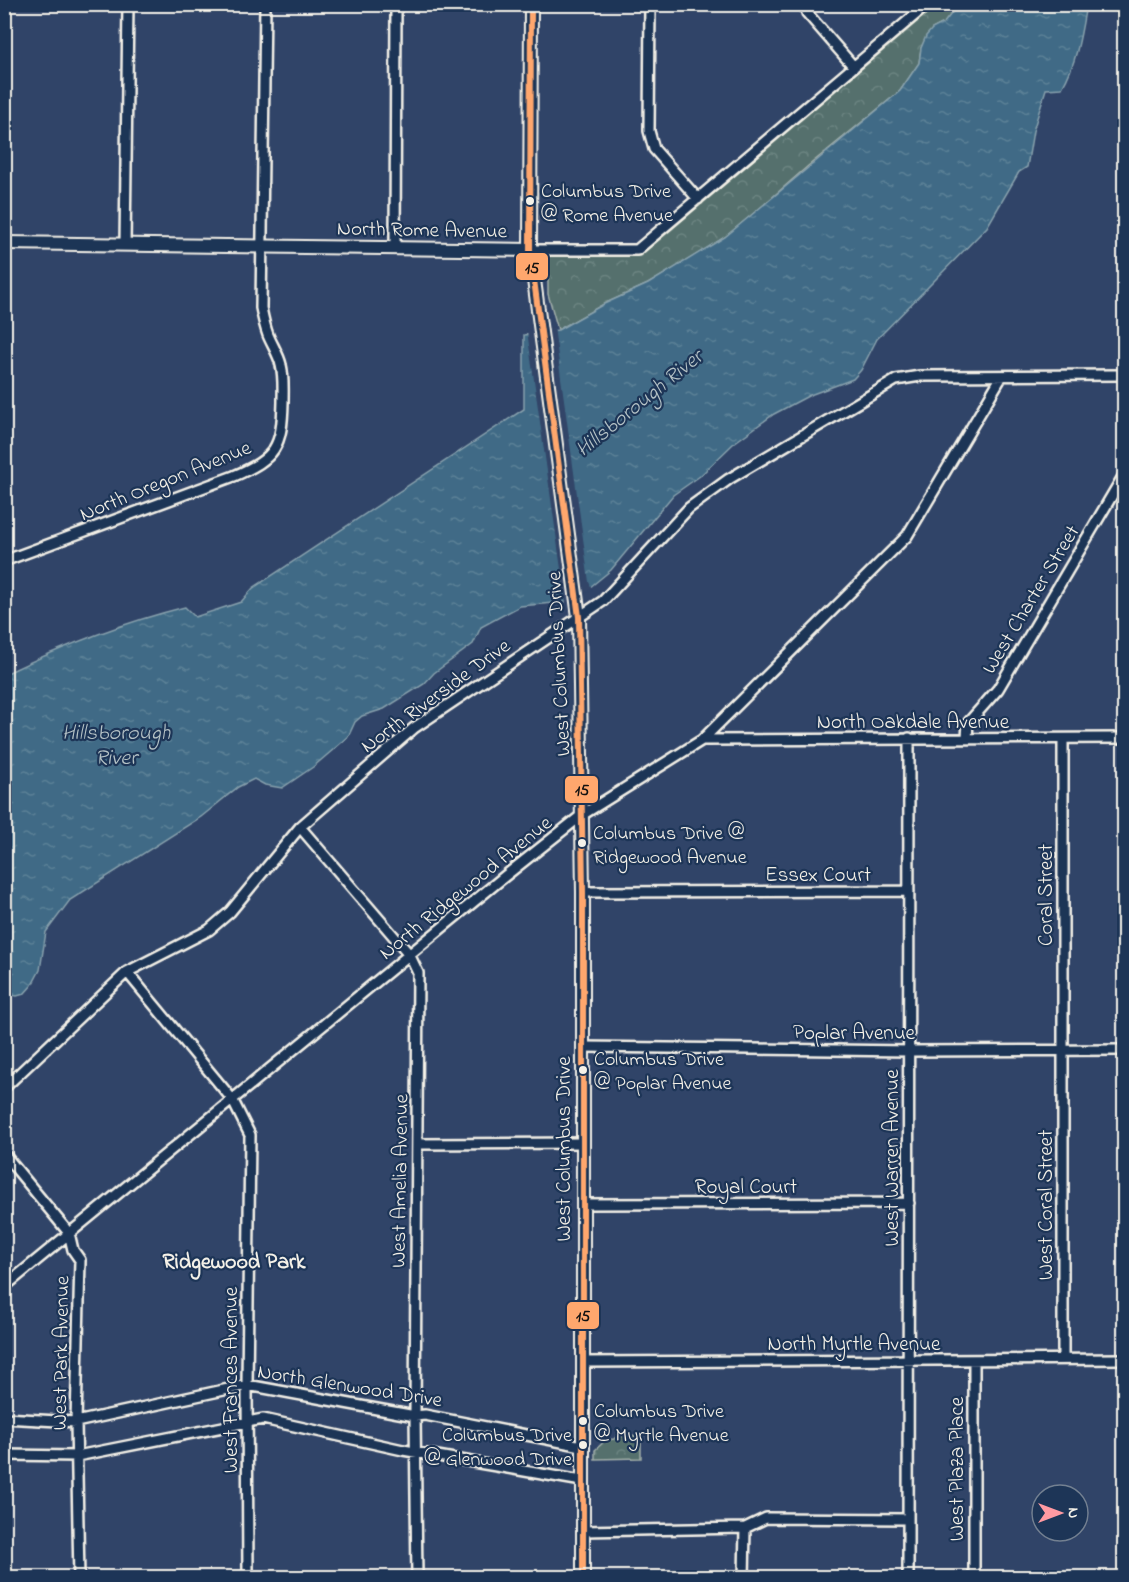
<svg xmlns="http://www.w3.org/2000/svg" width="1129" height="1582" font-family="'Indie Flower',sans-serif">
	<style>
		.park { fill: url(#park-crowns); stroke: #a4b0aa; stroke-width: 1.5 }
		.water { fill: url(#water-ripples); stroke: #88a1ad; stroke-width: 1.5 }
		.pier { fill: #304468 }
		.lines { fill: none; stroke-linecap: round; stroke-linejoin: round }
		.street-casing { stroke: #f4f1e8; stroke-width: 14 }
		.secondary-casing { stroke: #f4f1e8; stroke-width: 16 }
		.street { stroke: #1d3557; stroke-width: 9 }
		.secondary { stroke: #1d3557; stroke-width: 12 }
		.bus-1-casing { stroke: #1d3557; stroke-width: 10 }
		.bus-1 { stroke: #ffa76d; stroke-width: 6 }
		.bus-dot { fill: #f4f1e8; stroke: #1d3557; stroke-width: 2 }
		.labels { text-anchor: middle; stroke-width: 4.5; stroke-linejoin: round; paint-order: stroke }
		.bus-label { font-size: 20px; fill: #f4f1e8; stroke: #1d3557; text-anchor: start }
		.street-label { font-size: 21px; fill: #f4f1e8; stroke: #1d3557 }
		.water-label { font-size: 22px; font-style: italic; fill: #b5c2c6; stroke: #1d3557 }
		.neighbourhood-label { font-size: 22px; font-weight: bold; fill: #f4f1e8; stroke: #1d3557 }
		.line-badge { stroke: #1d3557; stroke-width: 2 }
		.pale-badge-label { font-size: 16px; text-anchor: middle; font-weight: bold; fill: #111 }
	</style>
	<defs>
		<pattern id="park-crowns" width="20" height="18" patternUnits="userSpaceOnUse" patternTransform="scale(1.5)"><rect width="20" height="18" fill="#54706d"/><path d="M2 6a3 3 0 1 1 6 0M12 15a3 3 0 1 1 6 0" fill="none" stroke="#6d8582"/></pattern>
		<pattern id="water-ripples" width="26" height="14" patternUnits="userSpaceOnUse" patternTransform="scale(1.5)"><rect width="26" height="14" fill="#406b86"/><path d="M2 4q2-2 4 0t4 0M15 11q2-2 4 0t4 0" fill="none" stroke="#5c8197"/></pattern>
	</defs>
	<rect width="100%" height="100%" fill="#304468"/>
	<filter id="ink" filterUnits="userSpaceOnUse"><feTurbulence type="fractalNoise" baseFrequency=".0167" numOctaves="2"/><feDisplacementMap in="SourceGraphic" scale="12" xChannelSelector="R" yChannelSelector="G"/><feConvolveMatrix kernelMatrix="1 2 1 2 8 2 1 2 1" color-interpolation-filters="sRGB"/></filter>
	<g filter="url(#ink)">
		<!-- park -->
		<path class="park" d="M937 5H958L944 23 932 29 921 48 919 63 900 91 808 166 760 208 725 237 677 267 648 284 604 304 558 330 548 294V256H640Z
			M617 1436H641V1458L595 1459V1450L606 1440 614 1439Z"/>
		<!-- water -->
		<path class="water" d="M958 5H1086C1081 34 1077 62 1062 88L1046 89 1033 131 1027 167 1019 172 987 227 877 339 861 370 853 379 810 395 774 414 734 443 700 476 673 495 611 570 589 588 565 602 520 606 481 627 473 644 434 673 424 684 384 709 362 716 355 722 348 737 313 767 282 788 265 785 254 779 238 787 201 817 70 900 46 932 40 970 32 985 24 994 17 996 7 994 5 996V674C61 647 125 622 185 607L195 617 241 602 253 588 524 409V335L558 330 604 304 648 284 725 237 900 91 919 63 921 48 926 36 932 29 944 23Z"/>
		<!-- pier -->
		<path class="pier" d="M554 327 589 582 592 589 566 604 527 331Z"/>
		<g class="lines">
			<defs>
				<path id="street" d="M650 4 649 131 654 149 698 199
					M805 4 807 13 854 67
					M125 245 128 4
					M395 248 396 4
					M530 250H637L928 4
					M4 561 234 476C276 458 282 447 283 402 283 390 284 377 281 365 279 355 272 345 268 335 265 327 263 318 261 308L265 4
					M967 738 968 723 998 689 1124 475
					M1063 739V1359
					M702 740 1124 738
					M300 827 409 954 418 973 415 1416 417 1578
					M583 892 909 891
					M127 972 232 1099 250 1135 247 1385 248 1578
					M583 1047 909 1051 1124 1050
					M4 1088 127 972 209 930 230 912 300 827 414 728 603 601 689 508 729 479 896 380 920 376 1124 375
					M417 1144 583 1143
					M4 1154 69 1233 73 1250 80 1260 76 1422 79 1578
					M582 1204 909 1203
					M4 1287 505 876 582 815 702 740 907 536 1002 376
					M974 1361V1578
					M583 1362 1124 1359
					M4 1418 76 1422 247 1385 415 1416 425 1415 582 1446
					M4 1455 77 1456 263 1419 403 1450 582 1481
					M583 1531 745 1528 766 1518 908 1519
					M744 1578 745 1528
					M908 1578 909 738"/>
				<path id="secondary" d="M531 4 530 250 579 617 583 892V1578
					M4 243 530 250"/>
			</defs>
			<!-- street casing -->
			<use href="#street" class="street-casing"/>
			<!-- secondary casing -->
			<use href="#secondary" class="secondary-casing"/>
			<!-- street -->
			<use href="#street" class="street"/>
			<!-- secondary -->
			<use href="#secondary" class="secondary"/>
			<defs>
				<path id="bus-1" d="M531 4 530 250 579 617 583 892V1578"/>
			</defs>
			<!-- bus-1 casing -->
			<use href="#bus-1" class="bus-1-casing"/>
			<!-- bus-1 -->
			<use href="#bus-1" class="bus-1"/>
		</g>
	</g>
	<!-- markers -->
	<g class="bus-dot">
		<circle cx="530" cy="201" r="5"/>
		<circle cx="582" cy="843" r="5"/>
		<circle cx="583" cy="1070" r="5"/>
		<circle cx="583" cy="1421" r="5"/>
		<circle cx="583" cy="1445" r="5"/>
	</g>
	<g class="labels">
		<!-- bus labels -->
		<g class="bus-label">
			<text x="541" y="197">Columbus Drive<tspan x="541" dy="24">@ Rome Avenue</tspan></text>
			<text x="593" y="839">Columbus Drive @<tspan x="593" dy="24">Ridgewood Avenue</tspan></text>
			<text x="594" y="1065">Columbus Drive<tspan x="594" dy="24">@ Poplar Avenue</tspan></text>
			<text x="594" y="1417">Columbus Drive<tspan x="594" dy="24">@ Myrtle Avenue</tspan></text>
			<text x="572" y="1441" text-anchor="end">Columbus Drive<tspan x="572" dy="24">@ Glenwood Drive</tspan></text>
		</g>
		<!-- street labels -->
		<g class="street-label">
			<text transform="translate(422 229) rotate(1)" y="7">North Rome Avenue</text>
			<text transform="translate(165 480) rotate(-22)" y="7">North Oregon Avenue</text>
			<text transform="translate(1030 599) rotate(-59)" y="7">West Charter Street</text>
			<text transform="translate(558 664) rotate(-93)" y="7">West Columbus Drive</text>
			<text transform="translate(435 695) rotate(-36)" y="7">North Riverside Drive</text>
			<text x="913" y="728">North Oakdale Avenue</text>
			<text x="818" y="881">Essex Court</text>
			<text transform="translate(465 887) rotate(-39)" y="7">North Ridgewood Avenue</text>
			<text transform="translate(1045 895) rotate(-90)" y="7">Coral Street</text>
			<text x="854" y="1039">Poplar Avenue</text>
			<text transform="translate(563 1149) rotate(-90)" y="7">West Columbus Drive</text>
			<text transform="translate(891 1158) rotate(-90)" y="7">West Warren Avenue</text>
			<text transform="translate(399 1181) rotate(-89)" y="7">West Amelia Avenue</text>
			<text x="746" y="1193">Royal Court</text>
			<text transform="translate(1045 1205) rotate(-90)" y="7">West Coral Street</text>
			<text x="854" y="1350">North Myrtle Avenue</text>
			<text transform="translate(60 1353) rotate(-89)" y="7">West Park Avenue</text>
			<text transform="translate(230 1380) rotate(-90)" y="7">West Frances Avenue</text>
			<text transform="translate(350 1385) rotate(9)" y="7">North Glenwood Drive</text>
			<text transform="translate(956 1469) rotate(-90)" y="7">West Plaza Place</text>
		</g>
		<!-- water labels -->
		<g class="water-label">
			<text transform="translate(638 402) rotate(-39)" y="8">Hillsborough River</text>
			<text x="116" y="739">Hillsborough<tspan x="116" dy="25">River</tspan></text>
		</g>
		<!-- neighbourhood labels -->
		<g class="neighbourhood-label">
			<text x="234" y="1268">Ridgewood Park</text>
		</g>
	</g>
	<g class="line-badge">
		<rect x="515" y="252" width="34" height="29" rx="6" fill="#ffa76d"/>
		<rect x="564" y="775" width="35" height="29" rx="6" fill="#ffa76d"/>
		<rect x="566" y="1301" width="34" height="29" rx="6" fill="#ffa76d"/>
	</g>
	<g class="pale-badge-label">
		<text x="532" y="273">15</text>
		<text x="582" y="795">15</text>
		<text x="583" y="1321">15</text>
	</g>
	<!-- margin -->
	<rect width="1129" height="1582" fill="none" stroke="#1d3557" stroke-width="24"/>
	<rect x="12" y="12" width="1105" height="1558" fill="none" stroke="#f4f1e8" stroke-width="2" filter="url(#ink)"/>
	<!-- north arrow -->
	<g transform="translate(1060 1513) rotate(90)"><circle r="28" fill="#1d3557" stroke="#738091" stroke-width="1.5"/>
	<path d="M0-4.5L10 22L0 15L-10 22Z" fill="#ff9aa2"/>
	<text y="-9" font-size="16" font-weight="bold" text-anchor="middle" fill="#f4f1e8">N</text>
	</g>
</svg>
